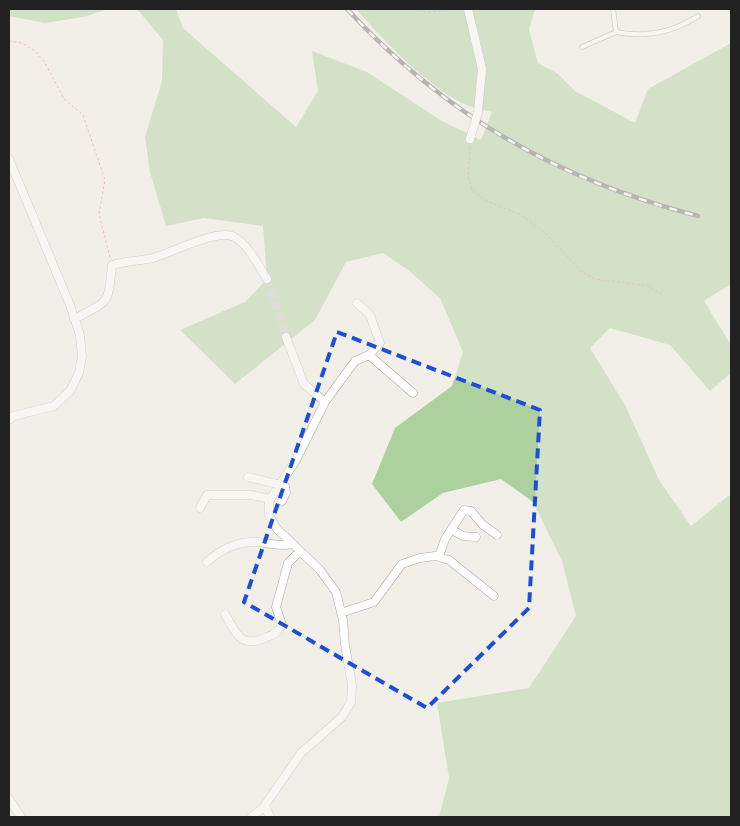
<svg xmlns="http://www.w3.org/2000/svg" width="740" height="826" font-family="'Fira Sans',sans-serif">
	<style>
		.forest { fill: #add19e }
		.lines { fill: none; stroke-linecap: round; stroke-linejoin: round }
		.minor-tunnel { stroke: #c8c6c1; stroke-width: 8; stroke-dasharray: 8 4; stroke-linecap: butt }
		.service-casing { stroke: #a9a9a9; stroke-width: 5.5 }
		.minor-casing { stroke: #a9a9a9; stroke-width: 9 }
		.path { stroke: #fa8072; stroke-width: 1; stroke-dasharray: 2.5 2.5; stroke-linecap: butt }
		.service { stroke: #fff; stroke-width: 4 }
		.minor { stroke: #fff; stroke-width: 8 }
		.rail-casing { stroke: #707070; stroke-width: 4.5 }
		.rail { stroke: #fff; stroke-width: 2.5; stroke-dasharray: 8; stroke-linecap: butt }
		.minor-bridge-casing { stroke: #a9a9a9; stroke-width: 9; stroke-linecap: butt }
		.minor-bridge { stroke: #fff; stroke-width: 8 }
		.marked { fill: none; stroke: #1d4ed8; stroke-width: 4; stroke-dasharray: 10 6; stroke-linejoin: round }
	</style>
	<rect width="100%" height="100%" fill="#f2efe9"/>
	<!-- forest -->
	<path class="forest" d="M9 9H109L83 17 45 23 9 16Z
		M137 9H176L183 28 296 127 318 91 312 51 367 72 440 120 481 140 492 112C485 110 476 109 469 106 432 92 382 39 356 9H535L529 30 538 63 558 74 575 91 635 123 648 89 731 43V284L704 301 731 345V373L710 391 670 345 610 328 590 348 625 405 659 480 691 526 728 496H731V817H439L449 778 437 703 529 688 576 616 562 561 533 502 501 479 443 493 401 522 372 484 395 428 452 386 463 352 440 298 408 270 383 253 346 262 315 320 235 384 180 330 245 302 267 279 263 226 204 218 166 226 150 172 145 137 162 81 163 40Z"/>
	<g class="lines">
		<!-- minor-tunnel -->
		<path class="minor-tunnel" d="M267 279 286 337"/>
		<defs>
			<path id="service" d="M616 32C646 38 672 33 698 16
				M582 47 616 32 613 9"/>
			<path id="minor" d="M468 9 482 69 478 112
				M9 159 70 305 80 335 82 356 79 373 70 391 54 406 13 416 9 420
				M74 319C110 300 108 305 112 265 126 261 139 261 153 258 171 253 218 228 234 237 248 244 258 265 267 279
				M369 355 413 393
				M325 402 355 361 369 355 380 343 370 315 357 303
				M248 477 285 486 286 493 282 501
				M200 508 207 495H251L270 499
				M452 530 463 536 476 537
				M439 556 445 539 464 510 471 511 483 525 497 535
				M207 562C221 549 237 541 257 542 269 543 278 547 291 544
				M341 613 374 602 402 564 420 558 435 556 449 560 494 596
				M225 614C237 635 241 649 267 637 275 634 278 632 282 625L276 607 288 563 299 552
				M9 799 21 817
				M265 806 270 817
				M251 817 263 808 301 753 342 717 351 702 352 685 345 645 343 620 336 592 320 570 277 529 269 515V501L296 460 325 402 304 384 286 337"/>
		</defs>
		<!-- service casing -->
		<use href="#service" class="service-casing"/>
		<!-- minor casing -->
		<use href="#minor" class="minor-casing"/>
		<!-- path -->
		<path class="path" d="M420 9 425 13 450 9
			M9 41 22 43 34 50 44 61 64 99 83 115 105 180 99 214 110 257
			M470 147 468 178 473 191 487 201 521 215 546 234 581 271 594 279 649 286 662 295"/>
		<!-- service -->
		<use href="#service" class="service"/>
		<!-- minor -->
		<use href="#minor" class="minor"/>
		<defs>
			<path id="rail" d="M347 9C445 115 558 180 698 216"/>
		</defs>
		<!-- rail casing -->
		<use href="#rail" class="rail-casing"/>
		<!-- rail -->
		<use href="#rail" class="rail"/>
		<defs>
			<path id="minor-bridge" d="M470 139 478 112"/>
		</defs>
		<!-- minor-bridge casing -->
		<use href="#minor-bridge" class="minor-bridge-casing"/>
		<!-- minor-bridge -->
		<use href="#minor-bridge" class="minor-bridge"/>
	</g>
	<!-- marked area -->
	<path d="M0 0H740V826H0ZM337 332 540 410 529 608 427 708 244 602Z" fill="#f2efe9" fill-opacity=".55" fill-rule="evenodd"/>
	<path class="marked" d="M337 332 540 410 529 608 427 708 244 602Z"/>
	<!-- border -->
	<rect width="740" height="826" fill="none" stroke="#222222" stroke-width="20"/>
</svg>
